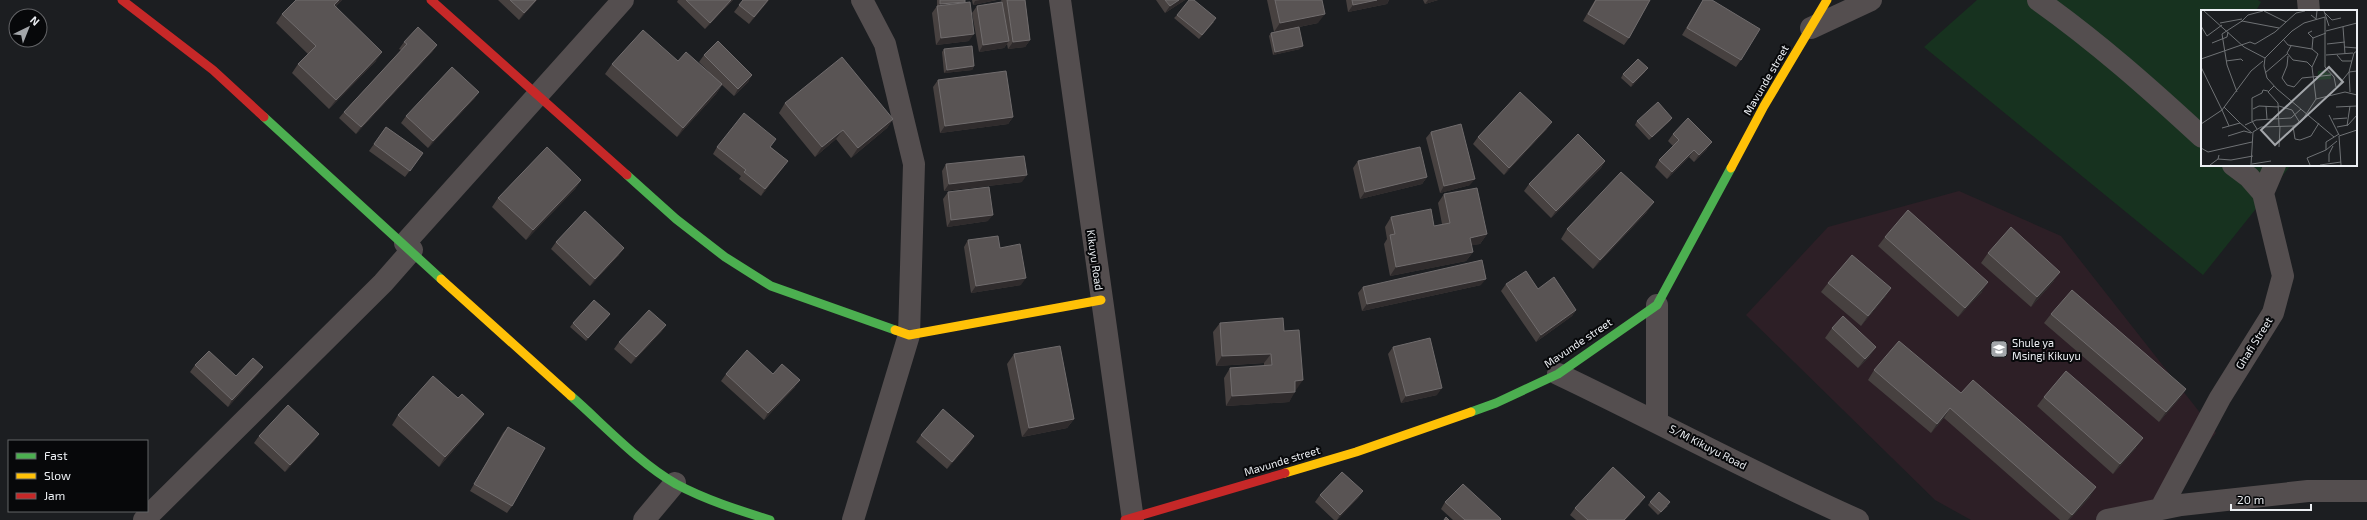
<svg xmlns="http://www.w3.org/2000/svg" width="2367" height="520" font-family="'Exo 2',sans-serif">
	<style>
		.education { fill: #2d1f26 }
		.green { fill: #17321f }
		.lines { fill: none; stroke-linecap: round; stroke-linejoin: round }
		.street { stroke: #544e4f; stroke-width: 22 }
		.fast { stroke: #4caf50; stroke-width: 9 }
		.slow { stroke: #ffc107; stroke-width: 9 }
		.jam { stroke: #c62828; stroke-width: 9 }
		.wall { fill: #474140 }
		.shaded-wall { fill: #2f2b2c }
		.building { fill: #595454; stroke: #706c6d }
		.labels { text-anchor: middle; stroke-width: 4; stroke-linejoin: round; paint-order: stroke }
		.street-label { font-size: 11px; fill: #eceff3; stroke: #07080a }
		.poi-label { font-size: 11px; fill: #eceff3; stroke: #07080a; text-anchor: start }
		.inset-road { fill: none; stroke: #6f7275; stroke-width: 1 }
		.view { fill: #a3a6aa; fill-opacity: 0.15; stroke: #a3a6aa; stroke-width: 2 }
		.inset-edge { fill: none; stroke: #eceff3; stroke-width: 2 }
	</style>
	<rect width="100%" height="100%" fill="#1c1e21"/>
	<!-- education -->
	<path class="education" d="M1959 191 2061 236 2216 433 2144 520H1971L1935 500 1746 315 1828 227Z"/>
	<!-- green -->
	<path class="green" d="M1977 0H2258L2261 2 2256 11H2202V165H2291L2203 275 1924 47Z"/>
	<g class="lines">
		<!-- street -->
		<path class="street" d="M1060 0 1133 520
			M2038 0C2097 42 2149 88 2202 137
			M2308 0 2309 11
			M1811 28 1871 0
			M2233 165 2249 177 2263 193
			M405 243 623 0
			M1657 305V421
			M1558 374C1659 422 1756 475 1858 520
			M2161 508 2220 398 2273 313 2283 276 2263 193 2275 165
			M144 520 383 283 412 250
			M644 520 675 483
			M853 520 909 335 914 164 885 44 862 0
			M2107 520 2181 505 2308 491H2367"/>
		<!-- fast -->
		<path class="fast" d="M264 117 441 279
			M627 175 676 219 725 257 771 286 895 330
			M571 396C603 424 639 463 676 484 706 500 738 510 770 520
			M1471 412 1496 403 1558 374 1657 305 1731 168"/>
		<!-- slow -->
		<path class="slow" d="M1731 168 1764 106 1827 0
			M441 279 571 396
			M895 330 909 335 1101 300
			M1285 473 1356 452 1471 412"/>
		<!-- jam -->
		<path class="jam" d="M122 0 213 70 264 117
			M431 0 627 175
			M1125 520 1285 473"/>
	</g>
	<!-- wall -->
	<path class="wall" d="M296 0H342L336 6 376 61 329 109 292 73 298 64 308 54 276 23 282 14Z
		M498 0H537L519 20Z
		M678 0H733L705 29 677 2Z
		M743 0H769L749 24 734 12Z
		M937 0H965L969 41 936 45 932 13 937 6Z
		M972 0H997L973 5Z
		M1001 0H1025L1030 40 1025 47 1008 49 1007 44 1004 48 979 52 972 13 977 6 1002 2Z
		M1156 0H1185L1165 13Z
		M1267 0H1322L1318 23 1299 27 1300 49 1273 55 1269 36 1271 33 1274 32Z
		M1346 0H1389L1387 4 1348 12Z
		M1423 0H1438L1425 4Z
		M1595 0H1650L1629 38 1624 45 1583 21Z
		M1703 0H1712L1741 60 1736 67 1682 35Z
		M1177 15 1214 22 1199 39 1174 18Z
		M404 42 437 45 432 52 356 134 339 118 344 112 401 50 399 49Z
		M944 49 974 66 972 70 944 73 942 52Z
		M704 55 752 75 748 82 734 96 722 85 716 94 677 137 605 74 612 64 678 61 709 72 699 62Z
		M1645 72 1631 87 1621 78 1623 74Z
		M938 80 1013 117 1008 124 940 133 933 87Z
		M479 92 474 99 428 148 401 123 406 116Z
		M785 103 893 119 887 128 851 158 836 139 815 157 779 113Z
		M1672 118 1670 121 1649 140 1635 125 1637 121Z
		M386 127 423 153 405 177 369 151Z
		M1547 129 1504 175 1473 144 1478 137Z
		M1431 132 1470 185 1440 193 1426 138Z
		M1673 134 1707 149 1694 162 1689 157 1667 179 1655 167 1659 160 1673 146 1668 141Z
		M717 147H771L788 161 761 196 739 179 741 176 713 154Z
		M1358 161 1427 177 1422 184 1360 199 1353 168Z
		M1605 161 1601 168 1551 218 1524 191 1529 184Z
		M946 164 1022 182 944 191 942 171Z
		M581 180 575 189 526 240 492 207 498 198Z
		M948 192 988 221 947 227 943 199Z
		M1444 194 1487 234 1480 244 1471 245 1473 252 1466 261 1390 276 1384 244 1387 239 1385 227 1391 217 1434 226 1442 224 1438 203Z
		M1647 212 1593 269 1561 239 1567 229Z
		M1885 237 1982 292 1958 317 1878 246Z
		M968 240 1000 248 1021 285 971 293 964 247Z
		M556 242 619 255 590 286 551 249Z
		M1988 253 2054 281 2031 307 1981 263Z
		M1828 283 1891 288 1885 297 1861 326 1821 292Z
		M1506 284 1538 289 1576 310 1572 316 1536 342 1501 291Z
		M1481 285 1362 311 1358 293 1363 287Z
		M610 314 607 318 586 341 570 327 573 323Z
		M2051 314 2186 389 2180 398 2159 422 2044 323Z
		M1220 323 1284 331 1296 390H1295L1289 402 1226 406 1224 378 1230 368 1264 366V363L1216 366 1213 332Z
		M666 325 661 332 631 364 614 349 619 342Z
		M1832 328 1870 356 1858 368 1825 338Z
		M1393 347 1437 395 1401 403 1388 354Z
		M1014 354 1074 419 1067 428 1022 437 1007 364Z
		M195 365 236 376 263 367 258 374 228 407 190 372Z
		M1874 370 1961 393 2090 497 2069 520H2060L1944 418 1931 433 1868 380Z
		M726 374H773L795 387 764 420 721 381Z
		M2044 397 2136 448 2113 474 2037 406Z
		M458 398 484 414 477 423 439 467 392 425 398 415Z
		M508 427 512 506 507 513 470 491 503 433Z
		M319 434 314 441 285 472 254 443 259 436Z
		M921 435 970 443 947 469 916 442Z
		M1363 491 1358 498 1337 520H1334L1315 502 1320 495Z
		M1445 502 1500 520H1453L1441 509Z
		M1650 502 1668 506 1658 515 1648 505Z
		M1640 504 1625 520H1576L1570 515 1575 508Z"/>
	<!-- shaded-wall -->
	<path class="shaded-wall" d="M339 0H342L328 14 334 5Z
		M536 0H537L519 20 524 13Z
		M731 0H733L705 29 710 23Z
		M768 0H769L749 24 754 17Z
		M980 0H996L973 5 975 1Z
		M1179 0H1185L1165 13 1170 6Z
		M1377 0H1389L1387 4 1348 12 1353 5Z
		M1428 0H1438L1425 4Z
		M965 2 937 8 940 4Z
		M1325 14 1318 23 1274 32 1280 23Z
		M974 34 969 41 936 45 941 38Z
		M1030 40 1025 47 1008 49 1013 42Z
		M1009 41 1004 48 979 52 983 45Z
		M437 45 432 52 356 134 361 127Z
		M1303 46 1300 49 1273 55 1275 52Z
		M382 52 376 61 329 109 336 100Z
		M974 66 972 70 944 73 947 70Z
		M1648 68 1645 72 1631 87 1633 83Z
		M752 75 748 82 734 96 738 89Z
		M722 84 716 94 677 137 683 128Z
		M479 92 474 99 428 148 433 141Z
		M1013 117 1008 124 940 133 945 126Z
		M1672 118 1670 121 1649 140 1652 137Z
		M893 119 887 128 851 158 858 148Z
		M1552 122 1547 129 1504 175 1509 168Z
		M843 130 836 139 815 157 822 147Z
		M1712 142 1707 149 1694 162 1699 155Z
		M1694 150 1689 157 1667 179 1672 172Z
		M788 161 783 168 761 196 765 189Z
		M1605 161 1601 168 1551 218 1556 211Z
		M1027 175 1022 182 944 191 949 184Z
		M1427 177 1422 184 1360 199 1365 192Z
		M1475 179 1470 185 1440 193 1444 186Z
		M581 180 575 189 526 240 533 230Z
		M1654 202 1647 212 1593 269 1600 260Z
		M993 215 988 221 947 227 951 220Z
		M1487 234 1480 244 1463 247 1470 238Z
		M624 248 619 255 590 286 595 279Z
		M1473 252 1466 261 1390 276 1396 267Z
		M2060 272 2054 281 2031 307 2037 297Z
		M1026 278 1021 285 971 293 976 286Z
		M1486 279 1481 285 1362 311 1367 304Z
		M1988 282 1982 292 1958 317 1965 308Z
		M1891 288 1885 297 1861 326 1868 316Z
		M1576 310 1572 316 1536 342 1541 335Z
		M610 314 607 318 586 341 588 338Z
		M666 325 661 332 631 364 636 357Z
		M1876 347 1870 356 1858 368 1865 359Z
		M1271 354 1264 363 1216 366 1222 356Z
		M263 367 258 374 228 407 232 400Z
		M800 380 795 387 764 420 768 413Z
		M1303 380 1296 390 1288 391 1295 381Z
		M1442 388 1437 395 1401 403 1406 396Z
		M2186 389 2180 398 2159 422 2166 412Z
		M1295 392 1289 402 1226 406 1232 396Z
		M1950 408 1944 418 1931 433 1937 424Z
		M484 414 477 423 439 467 445 457Z
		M1074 419 1067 428 1022 437 1029 428Z
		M319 434 314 441 285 472 290 465Z
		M974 436 970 443 947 469 952 462Z
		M2143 438 2136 448 2113 474 2120 464Z
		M2096 487 2090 497 2069 520H2068L2072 515Z
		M1363 491 1358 498 1337 520 1340 515Z
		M1645 497 1640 504 1625 520H1624Z"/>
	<!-- building -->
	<path class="building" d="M296 0H339L334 5 382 52 336 100 298 64 316 46 282 14Z
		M510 0H536L524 13Z
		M686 0H731L710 23Z
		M743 0H768L754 17 739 5Z
		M940 0H965V2L940 4Z
		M1007 0H1025L1030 40 1013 42Z
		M1165 0H1179L1170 6Z
		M1189 0H1194L1216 18 1202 35 1177 15Z
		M1275 0H1322L1325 14 1280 23Z
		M1352 0H1377L1353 5Z
		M1596 0H1650L1629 38 1588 14Z
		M1703 0H1712L1760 29 1741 60 1687 28Z
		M970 2 974 34 941 38 937 6Z
		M1002 2 1009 41 983 45 977 6Z
		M418 27 437 45 361 127 344 112 407 44 404 42Z
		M1299 27 1303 46 1275 52 1271 33Z
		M643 30 678 61 686 52 722 84 683 128 612 64Z
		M718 41 752 75 738 89 704 55Z
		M972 46 974 66 947 70 944 49Z
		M842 57 893 119 858 148 843 130 822 147 785 103Z
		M1638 59 1648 68 1633 83 1623 74Z
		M452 67 479 92 433 141 406 116Z
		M1006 71 1013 117 945 126 938 80Z
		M1520 92 1552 122 1509 168 1478 137Z
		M1658 102 1672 118 1652 137 1637 121Z
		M744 113 776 139 770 147 788 161 765 189 744 172 746 170 717 147Z
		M1688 118 1712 142 1699 155 1694 150 1672 172 1659 160 1679 140 1673 134Z
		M1461 124 1475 179 1444 186 1431 132Z
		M386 127 423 153 410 171 374 144Z
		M1578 134 1605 161 1556 211 1529 184Z
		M547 147 581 180 533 230 498 198Z
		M1420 147 1427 177 1365 192 1358 161Z
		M1024 156 1027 175 949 184 946 164Z
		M1621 172 1654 202 1600 260 1567 229Z
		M989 187 993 215 951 220 948 192Z
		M1477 188 1487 234 1470 238 1473 252 1396 267 1390 235 1395 234 1391 217 1431 209 1434 226 1450 223 1444 194Z
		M1908 210 1988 282 1965 308 1885 237Z
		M585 211 624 248 595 279 556 242Z
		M2011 227 2060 272 2037 297 1988 253Z
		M998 236 1000 248 1020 244 1026 278 976 286 968 240Z
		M1852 255 1891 288 1868 316 1828 283Z
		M1482 260 1486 279 1367 304 1363 287Z
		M1526 271 1538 289 1554 277 1576 310 1541 335 1506 284Z
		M2072 290 2186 389 2166 412 2051 314Z
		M594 300 610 314 588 338 573 323Z
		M649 310 666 325 636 357 619 342Z
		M1843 316 1876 347 1865 359 1832 328Z
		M1283 318 1284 331 1299 330 1303 380 1295 381V392L1232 396 1230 368 1272 365 1271 354 1222 356 1220 323Z
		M1430 338 1442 388 1406 396 1393 347Z
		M1899 341 1961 393 1973 380 2096 487 2072 515 1950 408 1937 424 1874 370Z
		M1060 346 1074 419 1029 428 1014 354Z
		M747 350 773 374 782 364 800 380 768 413 726 374Z
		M209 351 236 376 253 358 263 367 232 400 195 365Z
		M2066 371 2143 438 2120 464 2044 397Z
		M433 376 458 398 462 394 484 414 445 457 398 415Z
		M288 405 319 434 290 465 259 436Z
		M943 409 974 436 952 462 921 435Z
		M508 427 545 448 512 506 474 484Z
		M1613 467 1645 497 1624 520H1588L1575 508Z
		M1342 472 1363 491 1340 515 1320 495Z
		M1463 484 1501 519 1500 520H1465L1445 502Z
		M1659 492 1670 502 1661 512 1650 502Z
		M1446 517 1449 520H1444Z"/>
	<!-- icons -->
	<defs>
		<symbol id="school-square" viewBox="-11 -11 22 22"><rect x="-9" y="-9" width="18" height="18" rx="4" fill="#a3a6aa" stroke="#07080a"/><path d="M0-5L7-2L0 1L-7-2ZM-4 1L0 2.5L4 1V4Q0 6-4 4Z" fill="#fff"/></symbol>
	</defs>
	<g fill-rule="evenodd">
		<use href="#school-square" x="1989" y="339" width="20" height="20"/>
	</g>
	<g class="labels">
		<!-- street labels -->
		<g class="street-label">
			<text transform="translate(1766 80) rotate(-60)" y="4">Mavunde street</text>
			<text transform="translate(1095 260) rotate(82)" y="4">Kikuyu Road</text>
			<text transform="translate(1578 343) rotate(-34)" y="4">Mavunde street</text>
			<text transform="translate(2254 343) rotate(-58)" y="4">Ghafi Street</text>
			<text transform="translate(1708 447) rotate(27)" y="4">S/M Kikuyu Road</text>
			<text transform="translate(1282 461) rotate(-17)" y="4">Mavunde street</text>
		</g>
		<!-- poi labels -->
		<g class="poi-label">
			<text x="2012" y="347">Shule ya<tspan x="2012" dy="13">Msingi Kikuyu</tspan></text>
		</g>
	</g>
	<!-- overview -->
	<g transform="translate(2201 10)">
		<rect width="156" height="156" fill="#1c1e21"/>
		<path d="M125 60 126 63H130V69L116 70 117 61Z" fill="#17321f"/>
		<path class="inset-road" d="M3 1 43 37 64 48 63 56 66 68 76 79 133 127M63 1 85 12M123 1 128 16M123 2 131 10 140 8M110 5 115 9 116 1M124 7V57L133 67 135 77M40 12 47 5 62 1M19 13 41 9M0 16 6 26 21 15M142 17 144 44M125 21 156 13M112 28 125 23M82 29 87 35 111 39M11 33 26 27 27 22M126 34 144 32M144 37 156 38M125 45 152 43M136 45 141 51H151M87 46 86 56 81 68 86 75 93 77 101 68 130 65M64 48 91 21 103 13 124 7M0 49 49 32 54 34 74 22 95 3 104 1M25 51 40 49 42 51M0 57 21 100 0 114M111 57 117 44 111 39 112 28 107 23 111 21M64 63 86 44M73 76 67 82 77 93 78 116M36 82 26 55 21 24 41 11 78 18M149 82 148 62 153 43 156 41M131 83 148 62 156 61M115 89 144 82 156 85M65 96 66 109M78 96 91 100 99 113M23 97 39 113M135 97 156 96M52 99 58 96 78 97M128 105 138 125M132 109 146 108M44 115 55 110 90 108 100 99M28 116 21 100 50 61 62 51M92 116 94 129 99 130 110 126 118 113M146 116 149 96M136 117 147 115 156 105M21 118 39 113 51 123M56 119 51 111V88L61 83 62 80 67 81M27 126 43 121 50 123M78 137 79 116M0 138 7 142 51 132M125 140V132L138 124M17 149 30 150 52 146M128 152V144L132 136M51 154 70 151M9 155 17 149 18 145M50 155 52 122 60 117 92 116 100 112 115 89 111 57 106 52 92 50 86 43 90 36M109 155 106 148 125 140 136 131M119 155 140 152M140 155 138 126 156 120"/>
		<path class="view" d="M128 57 142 72 74 135 60 120Z"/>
		<rect width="156" height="156" class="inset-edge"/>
	</g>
	<!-- legend -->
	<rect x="8" y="440" width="140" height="72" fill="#07080a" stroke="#636467"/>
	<rect x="16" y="453" width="20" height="6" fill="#4caf50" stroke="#636467"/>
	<text x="44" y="460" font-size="12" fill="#eceff3">Fast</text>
	<rect x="16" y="473" width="20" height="6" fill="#ffc107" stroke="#636467"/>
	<text x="44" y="480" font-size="12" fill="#eceff3">Slow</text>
	<rect x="16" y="493" width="20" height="6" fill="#c62828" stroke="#636467"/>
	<text x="44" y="500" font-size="12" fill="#eceff3">Jam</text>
	<!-- north arrow -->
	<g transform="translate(28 28) rotate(43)"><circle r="19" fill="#07080a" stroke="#636467"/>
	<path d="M0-3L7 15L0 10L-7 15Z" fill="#a3a6aa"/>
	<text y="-6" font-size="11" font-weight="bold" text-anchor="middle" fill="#eceff3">N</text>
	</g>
	<!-- scale -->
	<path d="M2231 504v6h80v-6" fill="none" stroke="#eceff3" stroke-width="2"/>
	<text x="2237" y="504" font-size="12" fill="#eceff3" stroke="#07080a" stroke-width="3" paint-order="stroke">20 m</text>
</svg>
